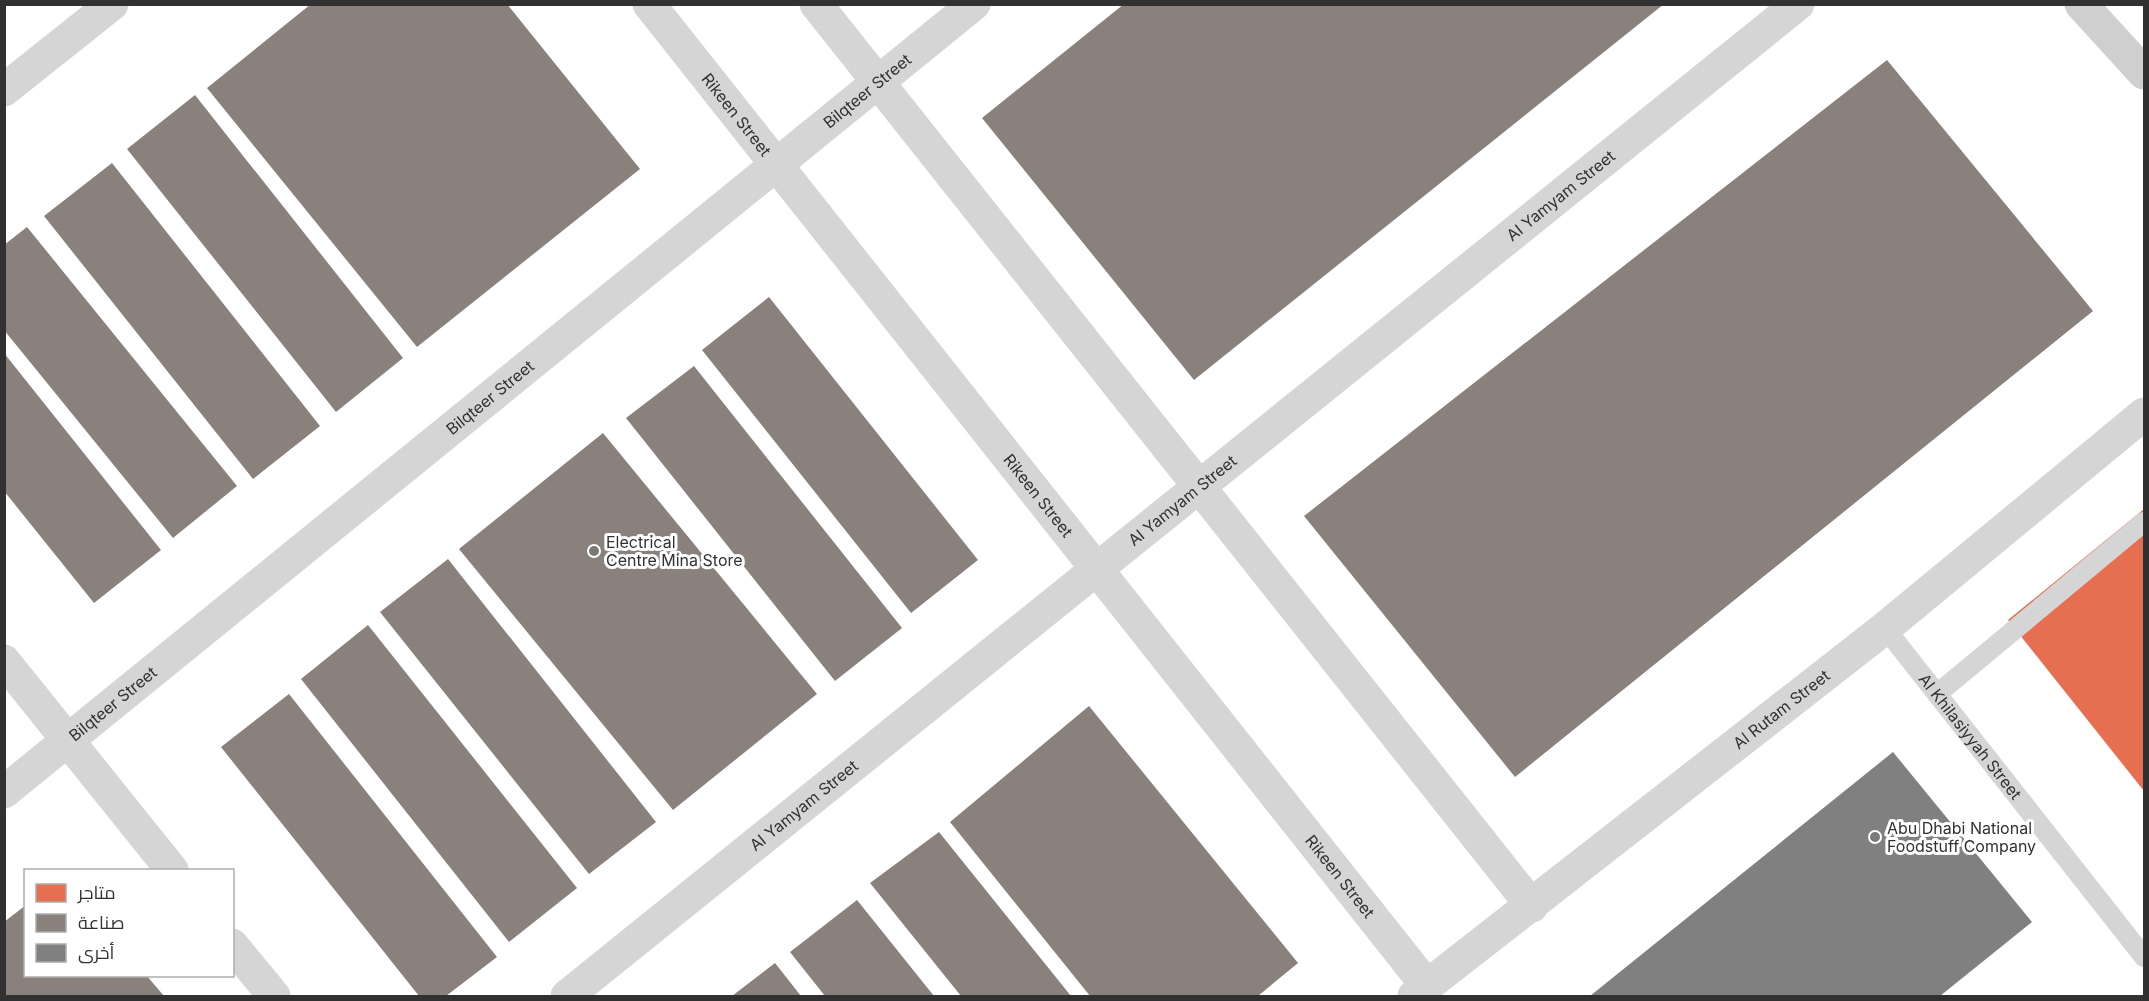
<svg xmlns="http://www.w3.org/2000/svg" width="2149" height="1001" font-family="Inter,Cairo,sans-serif">
	<style>
		.shops { fill: #e76f51 }
		.industry { fill: #8a817c }
		.building { fill: #808080 }
		.lines { fill: none; stroke-linecap: round; stroke-linejoin: round }
		.lane { stroke: #d5d5d5; stroke-width: 20 }
		.street { stroke: #d5d5d5; stroke-width: 33 }
		.secondary { stroke: #cfcfcf; stroke-width: 33 }
		.poi-dot { fill: #797979; stroke: #fff; stroke-width: 2 }
		.labels { text-anchor: middle; stroke-width: 6; stroke-linejoin: round; paint-order: stroke }
		.street-label { font-size: 16px; fill: #313131; stroke: #fff }
		.poi-label { font-size: 16px; fill: #313131; stroke: #fff; text-anchor: start }
	</style>
	<rect width="100%" height="100%" fill="#fff"/>
	<!-- shops -->
	<path class="shops" d="M2144 509V791L2008 620Z"/>
	<!-- industry -->
	<path class="industry" d="M311 4H507L640 169 417 347 207 88Z
		M1124 4H1664L1194 380 982 118Z
		M1887 60 2093 311 1515 777 1304 516Z
		M195 95 403 358 336 412 127 149Z
		M112 163 320 426 253 479 44 216Z
		M27 227 237 486 173 538 4 330V245Z
		M769 297 978 560 911 613 702 350Z
		M4 353 161 550 94 603 4 491Z
		M694 366 902 628 835 681 626 418Z
		M603 433 817 694 673 810 459 549Z
		M448 559 656 822 589 874 380 612Z
		M368 625 577 888 509 942 301 679Z
		M289 694 497 957 446 996H419L221 747Z
		M1089 706 1298 963 1258 996H1090L950 822Z
		M939 832 1071 996H961L870 883Z
		M857 900 934 996H825L790 952Z
		M26 905V976H147L164 996H4V922Z
		M775 963 801 996H732Z"/>
	<!-- building -->
	<path class="building" d="M1893 752 2032 922 1940 996H1590Z"/>
	<g class="lines">
		<!-- lane -->
		<g class="lane">
			<path id="s1" d="M1885 628 2144 957"/>
			<path d="M1937 694 2144 522"/>
		</g>
		<!-- street -->
		<g class="street">
			<path id="s2" d="M649 4 1427 986"/>
			<path d="M816 4 1532 906"/>
			<path d="M4 90 112 4"/>
			<path d="M4 661 172 870"/>
			<path id="s3" d="M4 792 974 4"/>
			<path d="M232 945 274 996"/>
			<path id="s4" d="M567 996 1798 4"/>
			<path id="s5" d="M1414 996 1885 628 2144 414"/>
		</g>
		<!-- secondary -->
		<path class="secondary" d="M2081 4 2144 73"/>
	</g>
	<!-- markers -->
	<g class="poi-dot">
		<circle cx="594" cy="551" r="6"/>
		<circle cx="1875" cy="837" r="6"/>
	</g>
	<g class="labels">
		<!-- street labels -->
		<g class="street-label">
			<text dy="6" stroke="none"><textPath href="#s3" startOffset="1112">Bilqteer Street</textPath></text>
			<text dy="6" stroke="none"><textPath href="#s2" startOffset="141">Rikeen Street</textPath></text>
			<text dy="6" stroke="none"><textPath href="#s4" startOffset="1276">Al Yamyam Street</textPath></text>
			<text dy="6" stroke="none"><textPath href="#s3" startOffset="626">Bilqteer Street</textPath></text>
			<text dy="6" stroke="none"><textPath href="#s2" startOffset="627">Rikeen Street</textPath></text>
			<text dy="6" stroke="none"><textPath href="#s4" startOffset="790">Al Yamyam Street</textPath></text>
			<text dy="6" stroke="none"><textPath href="#s3" startOffset="140">Bilqteer Street</textPath></text>
			<text dy="6" stroke="none"><textPath href="#s5" startOffset="466">Al Rutam Street</textPath></text>
			<text dy="6" stroke="none"><textPath href="#s1" startOffset="138">Al Khilasiyyah Street</textPath></text>
			<text dy="6" stroke="none"><textPath href="#s4" startOffset="304">Al Yamyam Street</textPath></text>
			<text dy="6" stroke="none"><textPath href="#s2" startOffset="1113">Rikeen Street</textPath></text>
		</g>
		<!-- poi labels -->
		<g class="poi-label">
			<text x="606" y="548">Electrical<tspan x="606" dy="18">Centre Mina Store</tspan></text>
			<text x="1887" y="834">Abu Dhabi National<tspan x="1887" dy="18">Foodstuff Company</tspan></text>
		</g>
	</g>
	<!-- border -->
	<rect width="2149" height="1001" fill="none" stroke="#313131" stroke-width="12"/>
	<!-- legend -->
	<rect x="24" y="869" width="210" height="108" fill="#ffffff" stroke="#adadad" stroke-width="1.5"/>
	<rect x="36" y="884" width="30" height="18" fill="#e76f51" stroke="#adadad" stroke-width="1.5"/>
	<text x="78" y="899" font-size="18" fill="#313131">متاجر</text>
	<rect x="36" y="914" width="30" height="18" fill="#8a817c" stroke="#adadad" stroke-width="1.5"/>
	<text x="78" y="929" font-size="18" fill="#313131">صناعة</text>
	<rect x="36" y="944" width="30" height="18" fill="#808080" stroke="#adadad" stroke-width="1.5"/>
	<text x="78" y="959" font-size="18" fill="#313131">أخرى</text>
</svg>
